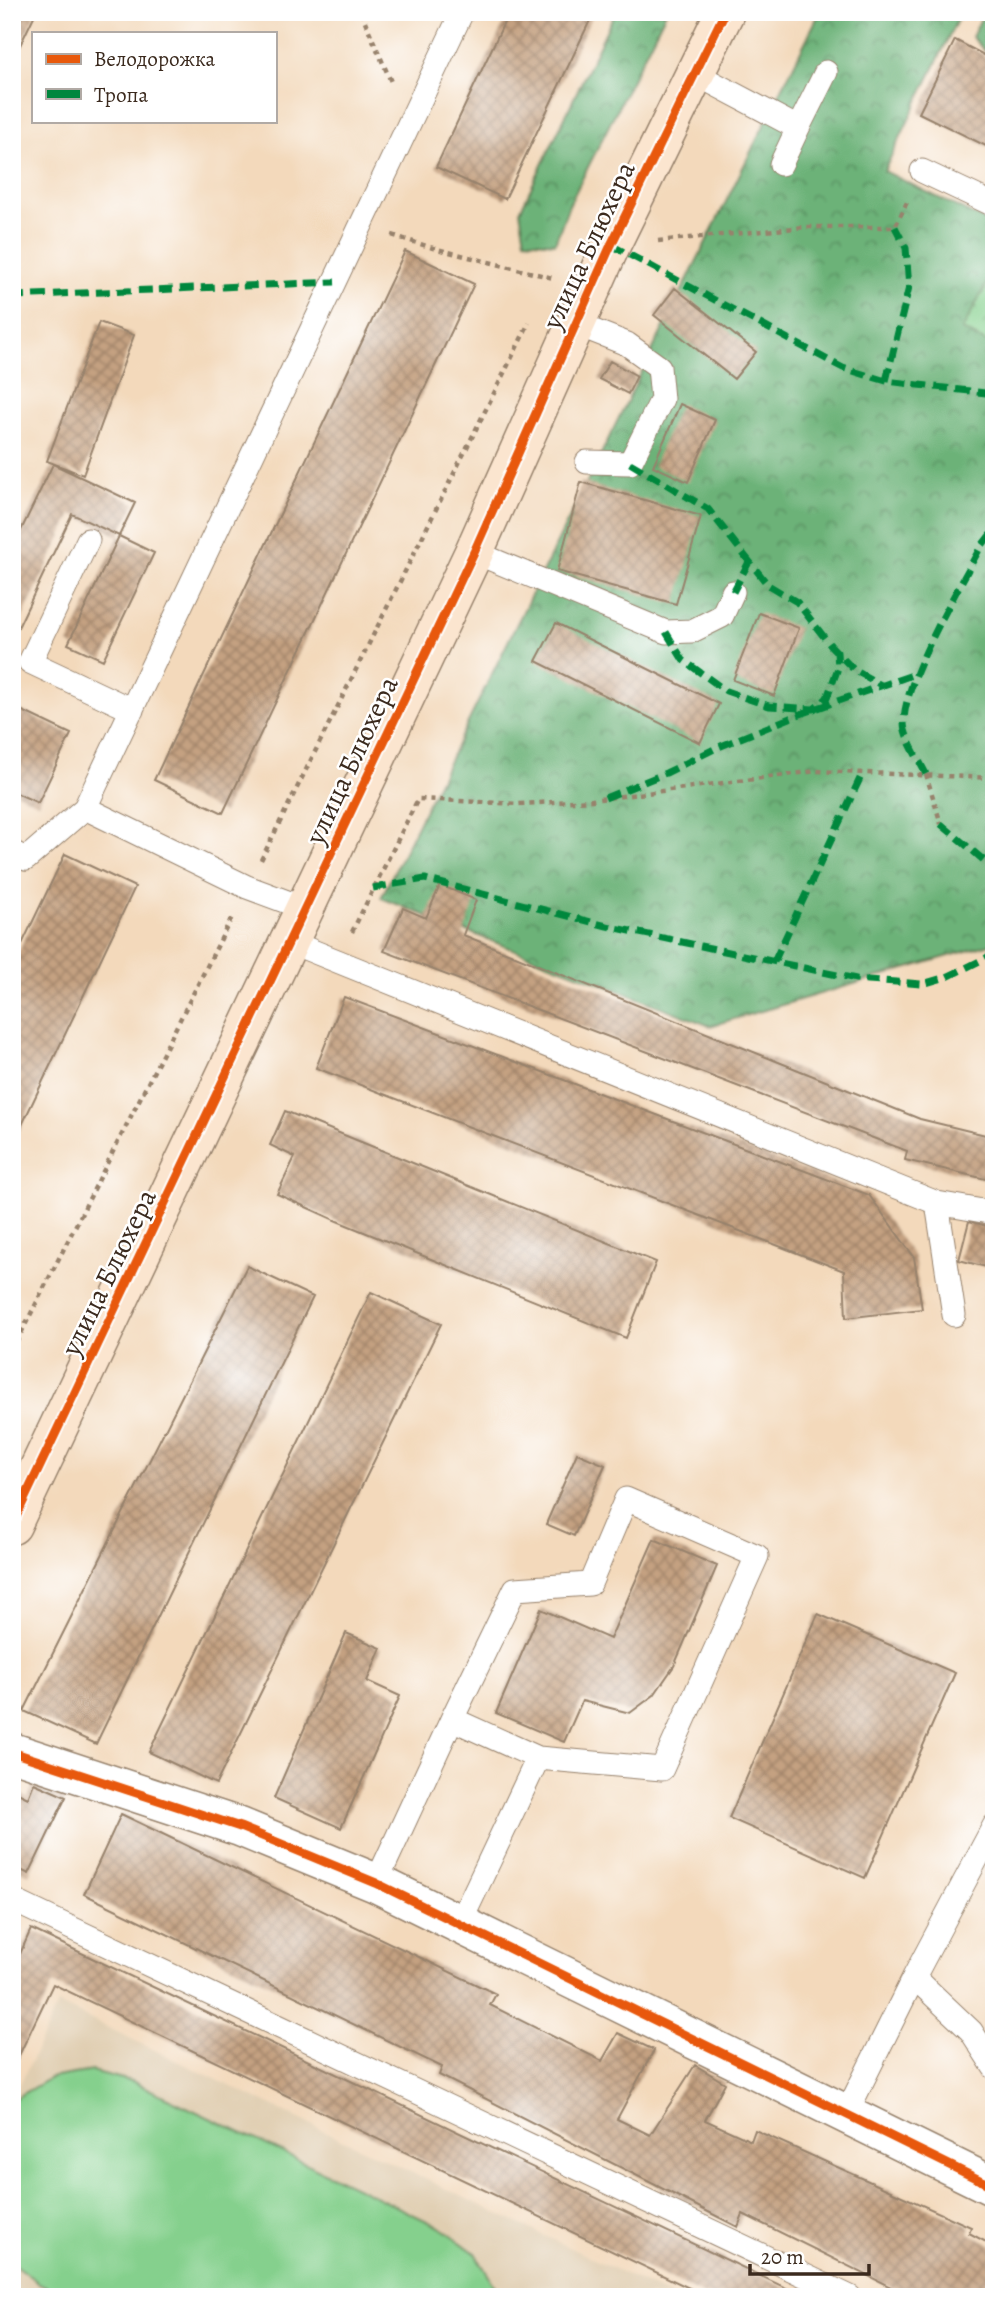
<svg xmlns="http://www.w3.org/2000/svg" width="1006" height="2309" font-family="Alegreya,serif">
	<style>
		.built { fill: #e0ceb1 }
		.forest { fill: url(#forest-crowns); stroke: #546e4b; stroke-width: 2 }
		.park { fill: url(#park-crowns); stroke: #607d56; stroke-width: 2 }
		.garden { fill: #85d08d; stroke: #607d56; stroke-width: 2 }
		.building { fill: url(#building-cross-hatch) }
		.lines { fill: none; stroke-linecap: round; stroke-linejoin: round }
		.lane-casing { stroke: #97826c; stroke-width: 25 }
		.street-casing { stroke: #97826c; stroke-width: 41 }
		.secondary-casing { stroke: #97826c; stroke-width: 41 }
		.path { stroke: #97826c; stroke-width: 4.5; stroke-dasharray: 5 5; stroke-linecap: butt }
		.lane { stroke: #fff; stroke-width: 23 }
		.street { stroke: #fff; stroke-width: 38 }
		.secondary { stroke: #fbe5cf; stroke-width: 38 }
		.quiet { stroke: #00873e; stroke-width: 7; stroke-dasharray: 14 7; stroke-linecap: butt }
		.cycleway-casing { stroke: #fff; stroke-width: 13 }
		.cycleway { stroke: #e8590c; stroke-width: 9 }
		.labels { text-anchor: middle; stroke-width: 5; stroke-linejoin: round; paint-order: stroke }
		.street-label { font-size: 28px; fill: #3b2a1e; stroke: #fff }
	</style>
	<defs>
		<pattern id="forest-crowns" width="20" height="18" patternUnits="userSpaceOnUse" patternTransform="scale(1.75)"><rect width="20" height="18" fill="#6cb278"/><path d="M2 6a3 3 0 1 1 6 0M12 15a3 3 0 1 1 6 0" fill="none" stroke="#5a9162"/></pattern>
		<pattern id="park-crowns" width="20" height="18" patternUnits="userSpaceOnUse" patternTransform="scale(1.75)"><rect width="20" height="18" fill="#85d08d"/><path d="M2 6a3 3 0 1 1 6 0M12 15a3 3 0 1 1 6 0" fill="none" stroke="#6ea973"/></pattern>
		<pattern id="building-cross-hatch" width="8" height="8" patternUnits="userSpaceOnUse" patternTransform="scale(1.75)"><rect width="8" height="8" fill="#c4a181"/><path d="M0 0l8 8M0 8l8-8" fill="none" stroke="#a08369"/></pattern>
	</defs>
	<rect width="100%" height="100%" fill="#fff"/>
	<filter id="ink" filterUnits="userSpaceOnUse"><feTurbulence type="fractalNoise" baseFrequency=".0143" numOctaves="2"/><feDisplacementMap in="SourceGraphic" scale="14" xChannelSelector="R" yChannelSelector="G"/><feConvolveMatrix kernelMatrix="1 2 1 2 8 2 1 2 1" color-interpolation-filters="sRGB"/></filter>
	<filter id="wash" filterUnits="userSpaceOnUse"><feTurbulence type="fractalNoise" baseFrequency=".00686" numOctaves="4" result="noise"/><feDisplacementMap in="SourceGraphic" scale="28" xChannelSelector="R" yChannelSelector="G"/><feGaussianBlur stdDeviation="1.57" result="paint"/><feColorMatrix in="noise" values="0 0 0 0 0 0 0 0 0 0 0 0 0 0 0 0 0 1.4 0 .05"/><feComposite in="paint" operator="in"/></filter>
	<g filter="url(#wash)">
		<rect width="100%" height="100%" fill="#f3d9bb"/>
		<!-- built -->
		<path class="built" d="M58 2004 673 2297H12V2101Z"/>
		<!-- forest -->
		<path class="forest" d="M615 12H666L569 205 555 243 525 240 520 211Z
			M820 12H961L884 171 994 225V943L710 1026 381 898Z
			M984 12H994V55L984 50 972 37Z"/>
		<!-- park -->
		<path class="park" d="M994 270V346L962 330Z"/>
		<!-- garden -->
		<path class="garden" d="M92 2071 134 2082 440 2227 475 2253 497 2290 499 2297H68L39 2283 12 2263V2100L50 2078Z"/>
		<g id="blocks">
			<!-- building -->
			<path class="building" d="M12 12H36L12 62Z
				M509 12H594L505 199 436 167Z
				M955 40 994 60V150L919 113Z
				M405 251 474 284 223 813 154 780Z
				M675 288 756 352 734 379 654 315Z
				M99 322 134 335 83 475 47 461Z
				M610 361 637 376 628 394 599 379Z
				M680 404 715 420 688 482 653 466Z
				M53 464 135 503 119 536 72 514 12 640V549Z
				M581 482 701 516 676 604 557 571Z
				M119 536 154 553 103 660 68 644Z
				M759 613 799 628 774 696 733 680Z
				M556 623 719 704 700 743 536 661Z
				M12 706 71 734 38 803 12 791Z
				M65 854 135 887 12 1146V965Z
				M440 885 476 900 463 935 920 1119 994 1137V1181L905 1160 907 1151 384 951 403 908 426 918Z
				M344 997 869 1195 914 1257 922 1309 846 1318 844 1271 316 1068Z
				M285 1111 656 1262 626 1338 337 1221 277 1194 295 1157 270 1145Z
				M969 1221 994 1228V1269L959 1260Z
				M247 1266 313 1297 96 1744 24 1711Z
				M371 1292 441 1324 216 1784 149 1752Z
				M577 1453 605 1465 574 1536 546 1524Z
				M654 1539 717 1566 674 1666 654 1695 630 1713 582 1701 564 1742 496 1713 541 1609 610 1639Z
				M818 1614 955 1673 865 1878 729 1818Z
				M346 1633 381 1648 367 1681 400 1696 341 1828 274 1798Z
				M34 1783 66 1797 29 1874 12 1866V1790L28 1798Z
				M121 1814 496 1994 490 2005 602 2061 618 2033 654 2050 617 2119 650 2135 695 2065 725 2083 705 2120 751 2141 755 2130 971 2227 969 2233 994 2246V2297H911L743 2214 738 2227 439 2075 442 2067 84 1894Z
				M31 1929 805 2297H708L53 1984 12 2070V1972Z"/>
		</g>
	</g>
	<g filter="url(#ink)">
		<use href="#blocks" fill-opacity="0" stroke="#97826c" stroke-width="2"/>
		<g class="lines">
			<defs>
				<path id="lane" d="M694 73 798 128 826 72
					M781 164 798 128
					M922 171 994 205
					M576 324 627 344 659 367 662 399 630 463 587 462
					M88 540 30 662 132 710
					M474 552 666 632 692 631 722 616 733 592
					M85 808 247 887 306 909
					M12 852 26 859 85 808 462 12
					M290 942 937 1203 994 1213
					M937 1203 954 1315
					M452 1719 515 1589 590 1584 626 1499 757 1556 662 1769 538 1758
					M376 1883 452 1719 538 1758 459 1925
					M12 1900 850 2297
					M914 1977 971 2031 994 2067
					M845 2116 914 1977 994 1826"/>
				<path id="street" d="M12 1752 240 1827 376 1883 994 2187"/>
				<path id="secondary" d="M12 1525 474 552 611 245 725 12"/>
			</defs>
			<!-- lane casing -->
			<use href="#lane" class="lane-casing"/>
			<!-- street casing -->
			<use href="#street" class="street-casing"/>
			<!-- secondary casing -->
			<use href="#secondary" class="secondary-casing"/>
			<!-- path -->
			<path class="path" d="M361 12 392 84
				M392 235 433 248 553 278
				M658 241 806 227H895L908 200
				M926 774 941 824
				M261 860 529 323
				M352 932 418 799 519 804 592 800 816 771 994 778
				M12 1351 233 915"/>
			<!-- lane -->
			<use href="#lane" class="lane"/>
			<!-- street -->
			<use href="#street" class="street"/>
			<!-- secondary -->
			<use href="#secondary" class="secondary"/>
			<!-- quiet -->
			<path class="quiet" d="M611 245 843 368 886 381 994 394
				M12 296 335 282
				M886 381 909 287 906 248 895 227
				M630 463 708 509 768 585 797 602 831 646 854 670 881 685
				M733 592 749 562
				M666 632 683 660 726 691 769 706 814 709 827 698 838 668 837 652
				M926 774C919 760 909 745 905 730 895 695 961 584 980 548L994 530
				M605 798 666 773 716 748 795 716 915 674
				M941 824 994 869
				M373 888 425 879 607 926 856 979 922 984 947 977 994 954
				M774 962 863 772"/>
			<defs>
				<path id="cycleway" d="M12 1525 474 552 611 245 725 12
					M12 1752 240 1827 376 1883 994 2187"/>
			</defs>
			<!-- cycleway casing -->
			<use href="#cycleway" class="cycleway-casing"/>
			<!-- cycleway -->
			<use href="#cycleway" class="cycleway"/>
		</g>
	</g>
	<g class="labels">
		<!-- street labels -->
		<g class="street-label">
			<text transform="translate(588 245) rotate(-65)" y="10">улица Блюхера</text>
			<text transform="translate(351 760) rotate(-65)" y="10">улица Блюхера</text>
			<text transform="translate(108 1272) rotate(-64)" y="10">улица Блюхера</text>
		</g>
	</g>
	<!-- margin -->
	<rect width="1006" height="2309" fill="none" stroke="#fff" stroke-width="42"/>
	<!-- legend -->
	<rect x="32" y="32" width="245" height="91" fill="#ffffff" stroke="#b1aaa5" stroke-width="2"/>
	<rect x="46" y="54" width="35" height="10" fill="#e8590c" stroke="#b1aaa5" stroke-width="2"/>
	<text x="94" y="66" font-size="21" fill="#3b2a1e">Велодорожка</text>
	<rect x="46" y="89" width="35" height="10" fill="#00873e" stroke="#b1aaa5" stroke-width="2"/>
	<text x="94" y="102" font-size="21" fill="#3b2a1e">Тропа</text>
	<!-- scale -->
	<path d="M750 2264v10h119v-10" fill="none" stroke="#3b2a1e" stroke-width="3.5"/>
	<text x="761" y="2264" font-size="21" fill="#3b2a1e" stroke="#ffffff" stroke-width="5" paint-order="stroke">20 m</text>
</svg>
